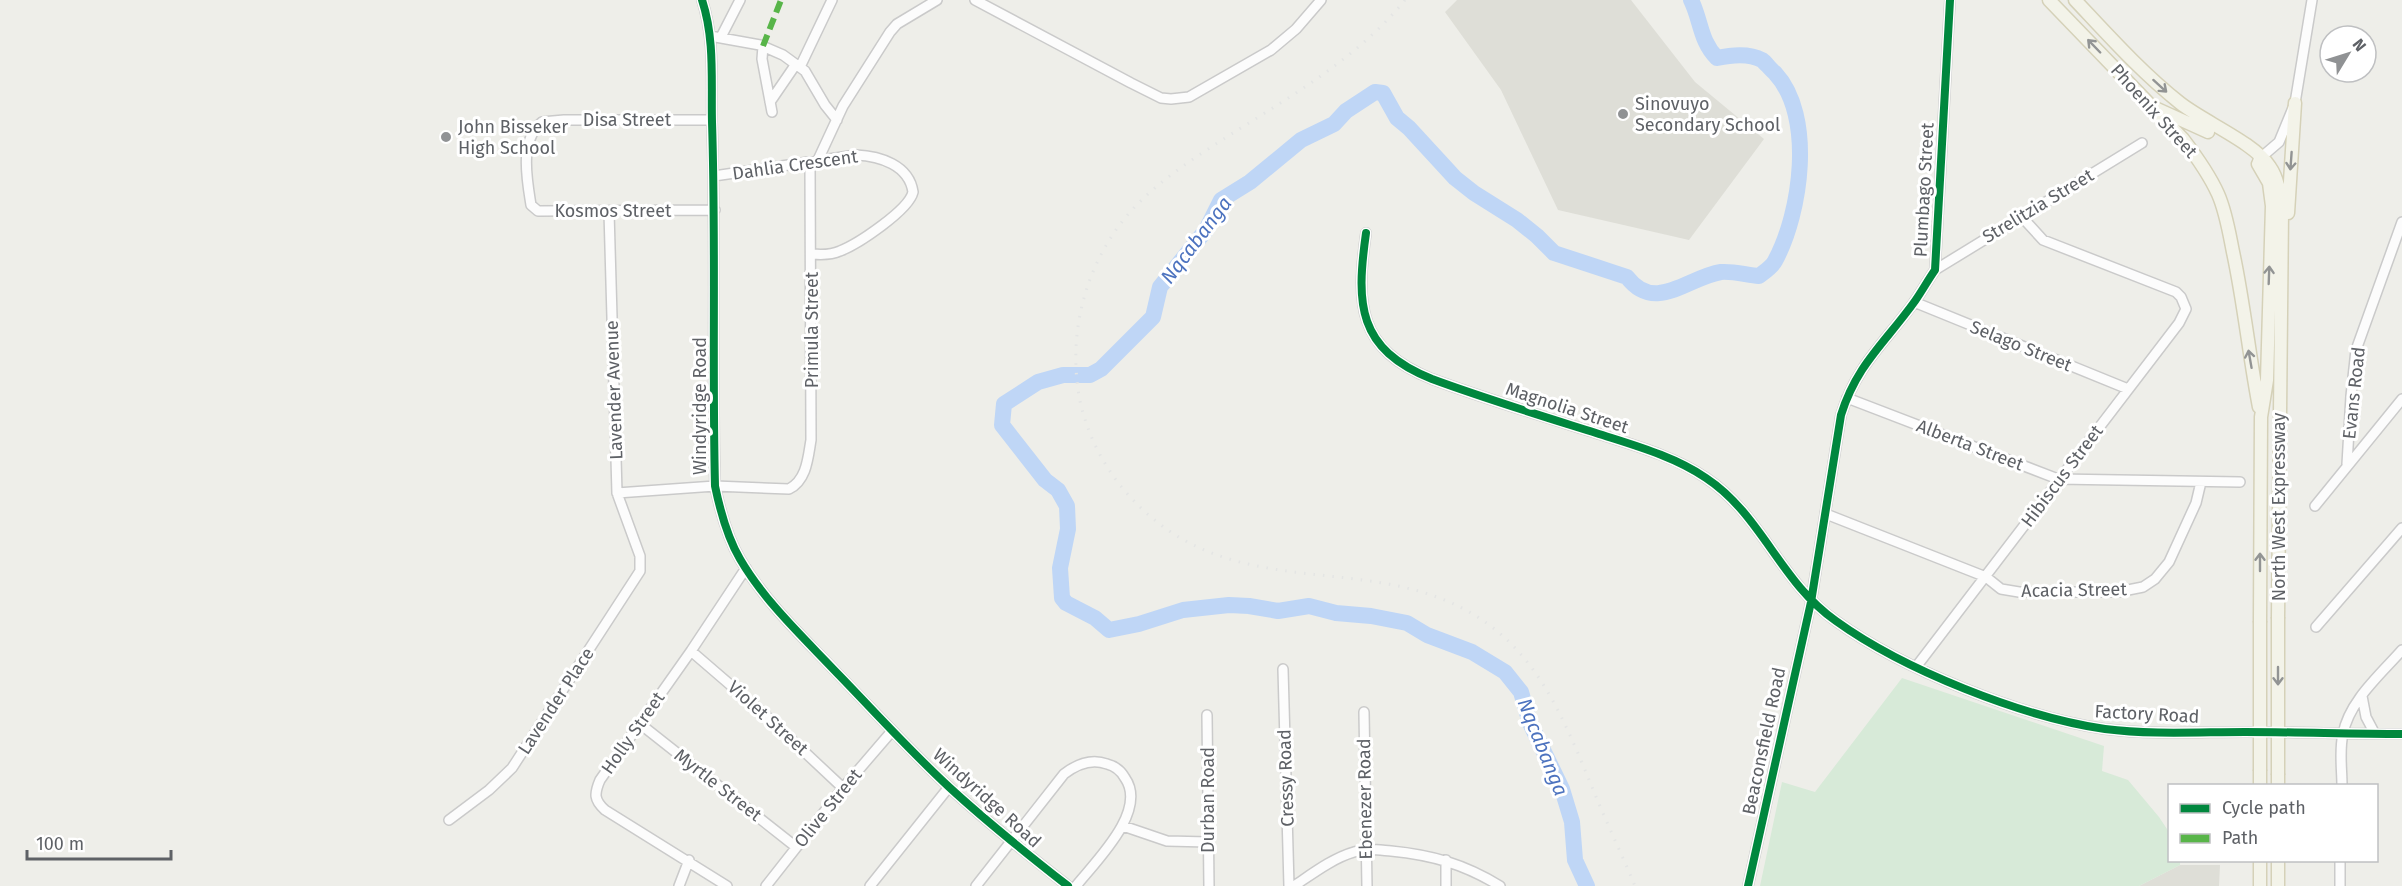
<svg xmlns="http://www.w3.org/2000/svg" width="2402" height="886" font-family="'Fira Sans',sans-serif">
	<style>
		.education { fill: #deded7 }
		.green { fill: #d7ead8 }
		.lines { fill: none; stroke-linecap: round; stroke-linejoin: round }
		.river { stroke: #bfd6f6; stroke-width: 16 }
		.minor-casing { stroke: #cacaca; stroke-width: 12 }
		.major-casing { stroke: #d5d1b8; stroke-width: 15 }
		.minor { stroke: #fcfcfc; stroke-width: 9 }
		.major { stroke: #f3f3e9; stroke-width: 12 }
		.rail { stroke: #e4e5e4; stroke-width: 3; stroke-dasharray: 1.5 8; stroke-linecap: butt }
		.major-bridge-casing { stroke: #d5d1b8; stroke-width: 15; stroke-linecap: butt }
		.major-bridge { stroke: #f3f3e9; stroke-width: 12 }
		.quiet { stroke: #58b549; stroke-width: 6; stroke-dasharray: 12 6; stroke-linecap: butt }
		.cycleway-casing { stroke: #fff; stroke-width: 11 }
		.cycleway { stroke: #00873e; stroke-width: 8 }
		.oneway { stroke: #929494 }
		.poi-dot { fill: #909294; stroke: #fff; stroke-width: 2 }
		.labels { text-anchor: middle; stroke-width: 6; stroke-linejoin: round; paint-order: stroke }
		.poi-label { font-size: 18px; fill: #5e6166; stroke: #fff; text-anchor: start }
		.street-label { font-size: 18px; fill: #5e6166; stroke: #fff }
		.water-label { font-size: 20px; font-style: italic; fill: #4d73bf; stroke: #fff }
	</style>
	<rect width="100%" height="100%" fill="#eeeee9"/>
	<!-- education -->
	<path class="education" d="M1457 0H1631L1695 82 1764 139 1689 240 1558 210 1501 90 1445 12Z
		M2180 865H2220L2219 886H2139Z"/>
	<!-- green -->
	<path class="green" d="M1902 678 2104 746 2102 771 2128 780 2159 817 2169 832 2170 860 2180 861V865L2139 886H1760L1782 782 1815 792Z"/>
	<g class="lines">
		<!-- river -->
		<path class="river" d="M1587 886 1575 860 1572 822 1562 789 1530 723 1521 692 1505 672 1472 652 1427 635 1407 623 1371 616 1336 613 1309 606 1278 611 1249 606 1229 605 1183 610 1139 624 1109 630 1095 618 1066 603 1062 598 1060 568 1068 529 1067 506 1058 490 1045 480 1002 425 1004 404 1038 382 1063 375H1090L1101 369 1153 317 1160 287 1206 230 1221 200 1250 182 1301 140 1334 124 1346 111 1375 92 1383 93 1397 118 1409 128 1455 178 1474 193 1517 220 1537 236 1554 253 1627 277C1655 314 1688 277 1721 272 1733 271 1747 275 1759 276 1764 272 1772 267 1775 261 1801 213 1815 116 1775 73 1771 70 1766 63 1762 60 1749 53 1731 55 1717 58 1700 41 1701 20 1691 0"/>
		<defs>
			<path id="minor" d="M702 0C715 39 711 81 712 122 716 243 712 364 715 486 720 510 727 537 740 559 765 602 803 637 837 673 874 711 910 751 949 787 987 822 1027 854 1068 886
				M975 0 1131 83 1161 98 1171 99 1189 97 1271 50 1296 29 1321 0
				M710 36 760 45 783 55 805 71 825 105 837 120
				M721 37 740 0
				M763 46 762 59 772 112
				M800 67 832 0
				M770 102 796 64
				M712 120H564L542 122C519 140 527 180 531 205L538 211 715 210
				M2258 160 2279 142 2295 103 2312 0
				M817 162 843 106 890 32 897 24 937 0
				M714 176 856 155C880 156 909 165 913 192 909 210 858 244 840 251 831 255 822 255 812 254
				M1366 233C1356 304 1357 349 1432 379 1486 399 1542 416 1596 433 1633 445 1674 456 1706 478 1762 515 1780 582 1836 621 1904 670 2022 717 2105 729 2151 735 2199 732 2245 732 2298 732 2350 734 2402 734
				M1935 270 2142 143
				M1914 302 2128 389
				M1847 398 2058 479 2240 482
				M2347 464 2351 396 2356 350 2402 222
				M617 493 715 486 789 489C807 480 808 457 811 440L810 163
				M2315 506 2402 399
				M1826 514 1986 577 2001 589 2019 592H2118L2143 587 2155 579 2169 562 2196 503 2201 482
				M2316 627 2402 528
				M691 651 763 713 843 788
				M1916 667 2179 323 2186 309 2181 297 2176 292 2043 240 2021 216
				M1283 669 1289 886
				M2362 696 2366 717 2375 734
				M1364 712 1367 886
				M1207 715 1209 886
				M639 723 796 847
				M2342 786C2342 769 2339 750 2343 734 2349 701 2381 674 2402 650
				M449 820 489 790 512 768 640 571V556L617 493 609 212
				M1123 826 1167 841 1208 842
				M1446 860V886
				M679 886 689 860
				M727 886 605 810C594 800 594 794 600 780L691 651 746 568
				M766 886 843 788 892 731
				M870 886 949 787
				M976 886 1064 774C1077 764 1091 758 1107 764 1115 766 1121 771 1125 778 1148 811 1096 861 1076 886
				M1294 886C1312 874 1333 858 1354 852 1366 848 1378 850 1391 851 1432 855 1464 864 1500 886
				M1748 886 1811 602 1841 415C1857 364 1885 343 1915 301 1922 291 1928 280 1935 270L1950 0
				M2340 886V860"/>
			<path id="major" d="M2049 0 2183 139C2196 156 2209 174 2218 194 2226 212 2229 232 2233 252 2244 303 2249 355 2259 407
				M2075 0C2108 35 2142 73 2180 103 2204 122 2255 143 2270 167 2279 180 2280 196 2282 211L2278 617
				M2155 108 2208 132
				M2258 164 2269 183 2272 206 2267 380 2261 417 2260 621
				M2288 213 2295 103
				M2260 771V786
				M2278 786V775
				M2260 860V886
				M2278 860V886"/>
		</defs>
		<!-- minor casing -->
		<use href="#minor" class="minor-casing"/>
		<!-- major casing -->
		<use href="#major" class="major-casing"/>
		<!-- minor -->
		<use href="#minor" class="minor"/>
		<!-- major -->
		<use href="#major" class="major"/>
		<!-- rail -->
		<path class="rail" d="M1405 0C1356 60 1286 99 1222 140 1185 164 1145 190 1118 227 1082 277 1068 340 1080 401 1089 441 1109 477 1139 506 1244 610 1383 544 1492 627 1547 669 1571 737 1597 799 1609 828 1623 857 1635 886"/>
		<defs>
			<path id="major-bridge" d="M2278 617V775
				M2260 771V621"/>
		</defs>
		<!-- major-bridge casing -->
		<use href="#major-bridge" class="major-bridge-casing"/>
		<!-- major-bridge -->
		<use href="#major-bridge" class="major-bridge"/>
		<!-- quiet -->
		<path class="quiet" d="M763 46 781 0"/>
		<defs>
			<path id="cycleway" d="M702 0C715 39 711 81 712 122 716 243 712 364 715 486 720 510 727 537 740 559 765 602 803 637 837 673 874 711 910 751 949 787 987 822 1027 854 1068 886
				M1366 233C1356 304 1357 349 1432 379 1486 399 1542 416 1596 433 1633 445 1674 456 1706 478 1762 515 1780 582 1836 621 1904 670 2022 717 2105 729 2151 735 2199 732 2245 732 2298 732 2350 734 2402 734
				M1748 886 1811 602 1841 415C1857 364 1885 343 1915 301 1922 291 1928 280 1935 270L1950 0"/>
		</defs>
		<!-- cycleway casing -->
		<use href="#cycleway" class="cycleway-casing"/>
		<!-- cycleway -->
		<use href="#cycleway" class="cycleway"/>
	</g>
	<!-- one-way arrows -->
	<defs><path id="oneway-shaft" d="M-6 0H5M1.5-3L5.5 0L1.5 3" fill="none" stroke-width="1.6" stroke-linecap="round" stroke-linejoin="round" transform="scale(1.5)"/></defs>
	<g class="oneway">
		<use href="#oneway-shaft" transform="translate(2094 46) rotate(-134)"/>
		<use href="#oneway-shaft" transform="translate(2160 86) rotate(42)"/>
		<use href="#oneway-shaft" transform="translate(2291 161) rotate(94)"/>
		<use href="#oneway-shaft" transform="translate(2269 275) rotate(-88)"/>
		<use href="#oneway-shaft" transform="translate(2250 359) rotate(-100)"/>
		<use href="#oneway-shaft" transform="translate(2260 562) rotate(-90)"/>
		<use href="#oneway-shaft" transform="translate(2278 676) rotate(90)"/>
	</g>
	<!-- markers -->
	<g class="poi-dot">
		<circle cx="1623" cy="114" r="6"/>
		<circle cx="446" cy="137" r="6"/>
	</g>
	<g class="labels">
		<!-- poi labels -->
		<g class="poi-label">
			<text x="1635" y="110">Sinovuyo<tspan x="1635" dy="21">Secondary School</tspan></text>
			<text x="458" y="133">John Bisseker<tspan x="458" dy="21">High School</tspan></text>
		</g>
		<!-- street labels -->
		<g class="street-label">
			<text transform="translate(2154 111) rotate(48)" y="6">Phoenix Street</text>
			<text x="627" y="126">Disa Street</text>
			<text transform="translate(795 165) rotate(-8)" y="6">Dahlia Crescent</text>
			<text transform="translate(1924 190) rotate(-87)" y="6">Plumbago Street</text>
			<text transform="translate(2038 206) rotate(-31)" y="6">Strelitzia Street</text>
			<text x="613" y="217">Kosmos Street</text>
			<text transform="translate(812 330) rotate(-90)" y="6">Primula Street</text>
			<text transform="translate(2021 346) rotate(22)" y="6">Selago Street</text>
			<text transform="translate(614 390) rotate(-92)" y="6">Lavender Avenue</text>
			<text transform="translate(2354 393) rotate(-84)" y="6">Evans Road</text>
			<text transform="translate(700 406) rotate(-90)" y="6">Windyridge Road</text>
			<text transform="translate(1567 408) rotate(18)" y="6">Magnolia Street</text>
			<text transform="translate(1970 445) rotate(21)" y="6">Alberta Street</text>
			<text transform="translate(2062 476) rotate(-53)" y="6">Hibiscus Street</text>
			<text transform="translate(2279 507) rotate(-90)" y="6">North West Expressway</text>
			<text transform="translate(2074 590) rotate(-1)" y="6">Acacia Street</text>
			<text transform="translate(556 701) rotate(-57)" y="6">Lavender Place</text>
			<text transform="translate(2147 714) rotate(3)" y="6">Factory Road</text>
			<text transform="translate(768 718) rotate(42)" y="6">Violet Street</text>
			<text transform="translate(633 733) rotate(-55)" y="6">Holly Street</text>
			<text transform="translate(1764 741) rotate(-78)" y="6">Beaconsfield Road</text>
			<text transform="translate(1286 778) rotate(-92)" y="6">Cressy Road</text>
			<text transform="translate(718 785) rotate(38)" y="6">Myrtle Street</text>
			<text transform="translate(987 798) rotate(42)" y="6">Windyridge Road</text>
			<text transform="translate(1365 799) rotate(-91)" y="6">Ebenezer Road</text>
			<text transform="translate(1208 800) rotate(-90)" y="6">Durban Road</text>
			<text transform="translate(828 808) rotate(-51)" y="6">Olive Street</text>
		</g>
		<!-- water labels -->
		<g class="water-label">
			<text transform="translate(1196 240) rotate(-53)" y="7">Nqcabanga</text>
			<text transform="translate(1543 747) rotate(68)" y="7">Nqcabanga</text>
		</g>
	</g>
	<!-- legend -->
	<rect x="2168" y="784" width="210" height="78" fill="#ffffff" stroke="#bfc0c2" stroke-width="1.5"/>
	<rect x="2180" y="804" width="30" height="9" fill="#00873e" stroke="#bfc0c2" stroke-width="1.5"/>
	<text x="2222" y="814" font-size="18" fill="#5e6166">Cycle path</text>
	<rect x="2180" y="834" width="30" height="9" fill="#58b549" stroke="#bfc0c2" stroke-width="1.5"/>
	<text x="2222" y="844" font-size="18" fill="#5e6166">Path</text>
	<!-- north arrow -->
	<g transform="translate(2348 54) rotate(52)"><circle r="28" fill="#ffffff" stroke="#bfc0c2" stroke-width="1.5"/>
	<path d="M0-4.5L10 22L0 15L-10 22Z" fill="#909294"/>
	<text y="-9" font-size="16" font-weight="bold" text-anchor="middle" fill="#5e6166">N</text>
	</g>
	<!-- scale -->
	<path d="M27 850v9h144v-9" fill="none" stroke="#5e6166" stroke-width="3"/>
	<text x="36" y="850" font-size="18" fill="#5e6166" stroke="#ffffff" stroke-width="4.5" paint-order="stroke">100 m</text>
</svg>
